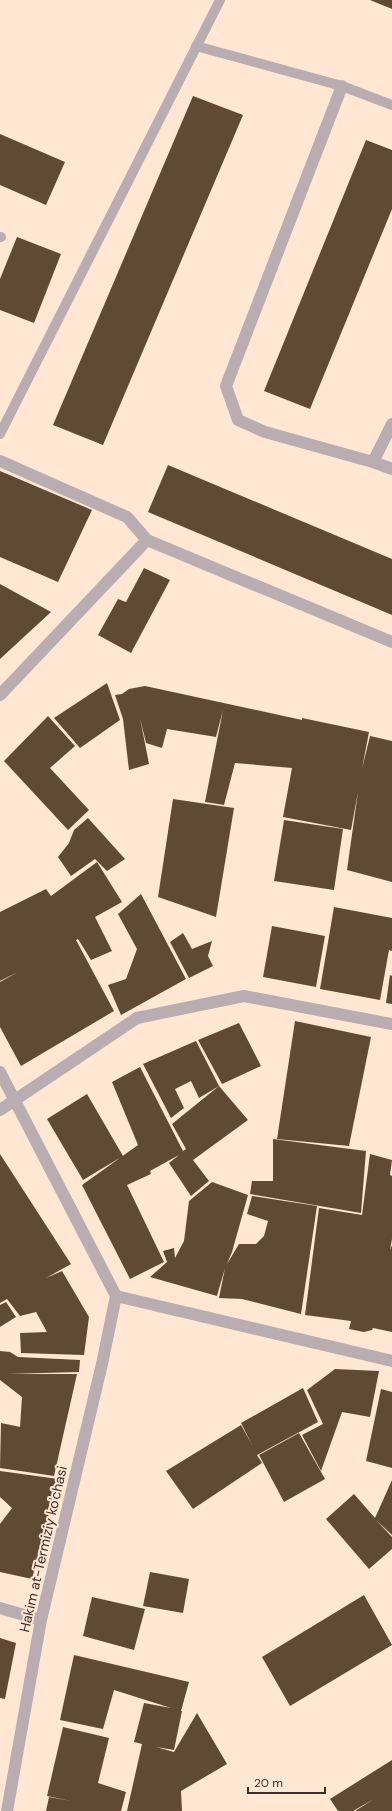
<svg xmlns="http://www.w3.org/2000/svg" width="392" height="1811" font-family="'DM Sans',sans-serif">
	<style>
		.building { fill: #604935 }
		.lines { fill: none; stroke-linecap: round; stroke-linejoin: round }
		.lane { stroke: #baadb1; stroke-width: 10 }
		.street { stroke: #baadb1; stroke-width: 12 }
		.labels { text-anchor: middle; stroke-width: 4; stroke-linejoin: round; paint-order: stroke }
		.street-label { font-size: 14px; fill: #382f28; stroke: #ffe7d4 }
	</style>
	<rect width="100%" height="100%" fill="#ffe7d4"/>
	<!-- building -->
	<path class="building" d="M370 0H392V9Z
		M193 96 243 115 103 445 53 425Z
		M0 134 65 162 46 205 0 185Z
		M366 140 392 150V209L310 409 264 391Z
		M17 237 61 254 34 323 0 310V279Z
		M168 465 392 559V615L148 512Z
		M0 471 92 510 58 582 0 557Z
		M144 568 170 580 131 653 98 635 118 599 126 602Z
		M0 584 51 612 0 659Z
		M107 683 120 720 80 748 54 718Z
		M145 686 302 720V718L369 732 362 769 370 736 392 741V882L347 870 358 792 351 830 283 817 292 768 235 763 224 805 205 802 223 710 216 737 167 729 162 748 146 743 140 718 149 764 129 770 123 719 115 695 122 694 129 689Z
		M48 716 75 746 50 768 89 810 68 830 4 761Z
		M173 799 234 808 216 917 158 897Z
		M88 818 125 859 107 871 95 859 71 876 58 857 69 843 74 830Z
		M284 820 343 829 334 890 274 881Z
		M97 862 122 902 95 917 112 951 91 960 78 939 76 940 114 1011 21 1066 0 1027V982L18 972 0 981V912L46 889 51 896Z
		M141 894 186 979 121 1015 108 985 126 979 137 949 118 914Z
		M334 907 392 918V951L389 950 380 1000 320 989Z
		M272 926 325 936 316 987 263 977Z
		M183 933 192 949 212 941 208 956 213 966 189 978 170 942Z
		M390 975 392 976V1004L386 1003Z
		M295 1021 371 1037 349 1146 277 1139Z
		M239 1023 261 1066 222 1084 198 1040Z
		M196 1041 219 1086 199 1098 191 1081 175 1089 184 1108 171 1118 143 1064Z
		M140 1067 183 1151 186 1149 172 1124 219 1086 248 1120 193 1160 209 1181 191 1196 169 1163 179 1155 150 1171 151 1174 127 1185 164 1262 130 1279 82 1185 138 1145 112 1082Z
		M87 1094 123 1156 83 1180 47 1119Z
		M273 1139 366 1151 361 1213 250 1194 252 1181H273Z
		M0 1154 71 1264 46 1278 62 1271 89 1317 84 1355 21 1353 20 1333 47 1332 36 1312 20 1316 7 1299 0 1303Z
		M370 1154 392 1160 390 1175 392 1176V1239L390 1250 392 1245V1332L373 1328 372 1330 364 1332 349 1329 351 1321 305 1315 319 1208 362 1215Z
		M212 1182 248 1195 232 1252 227 1264 239 1244H256L264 1236 268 1221 247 1214 252 1196 317 1206 301 1314 242 1299 219 1298 225 1268 217 1296 150 1277 167 1262 163 1251 174 1248 175 1258 184 1241 189 1201Z
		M6 1302 16 1317 0 1327V1305Z
		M0 1351 10 1352 18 1357 80 1360 79 1372 8 1374H77L54 1476 0 1468 1 1423 35 1430 20 1427 22 1397 0 1380Z
		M335 1369 379 1371 370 1417 342 1412 321 1471 302 1435 323 1424 307 1390Z
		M303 1388 318 1422 257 1455 262 1463 193 1509 166 1471 241 1425 252 1445 241 1423Z
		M381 1389 392 1392V1468L366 1461Z
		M299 1433 325 1479 284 1502 259 1455Z
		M0 1471 58 1479 32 1579 0 1572V1524L12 1508 0 1497Z
		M392 1480V1535L376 1520 392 1537V1549L369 1569 326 1519 354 1494 375 1518Z
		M150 1572 189 1579 183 1613 143 1606Z
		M364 1595 392 1645 290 1706 262 1657Z
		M92 1597 145 1609 134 1650 83 1636Z
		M0 1638 16 1643 5 1699 0 1698Z
		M74 1655 189 1682 181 1711H182L174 1750 156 1747 174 1752 197 1713 227 1764 181 1791 182 1811H127L142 1744 134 1742 144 1703 171 1708 114 1690 103 1729 60 1720Z
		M63 1727 109 1738 98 1783 126 1792 121 1811H46L49 1797 71 1801 47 1796Z
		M392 1760V1811H355L374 1799 353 1811H338L330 1799Z"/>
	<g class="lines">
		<!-- lane -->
		<path class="lane" d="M196 46 342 86 392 105
			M0 237H1
			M0 434 220 0"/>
		<!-- street -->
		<path class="street" d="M342 86 226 386 238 420 265 432 373 462
			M392 424 373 462 392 469
			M0 461 127 517 147 540 392 642
			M0 695 147 540
			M0 1072 116 1296 392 1361
			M0 1110 137 1018 244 996 392 1024
			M0 1608 41 1620
			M7 1811 41 1620 102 1364 116 1296"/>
	</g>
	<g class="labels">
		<!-- street labels -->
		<g class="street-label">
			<text transform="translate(43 1549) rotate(-77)" y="5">Hakim at-Termiziy ko'chasi</text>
		</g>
	</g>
	<!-- scale -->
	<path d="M248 1787v6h77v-6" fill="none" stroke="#382f28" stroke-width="2"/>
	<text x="254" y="1787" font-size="12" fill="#382f28" stroke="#ffe7d4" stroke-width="3" paint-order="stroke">20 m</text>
</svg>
